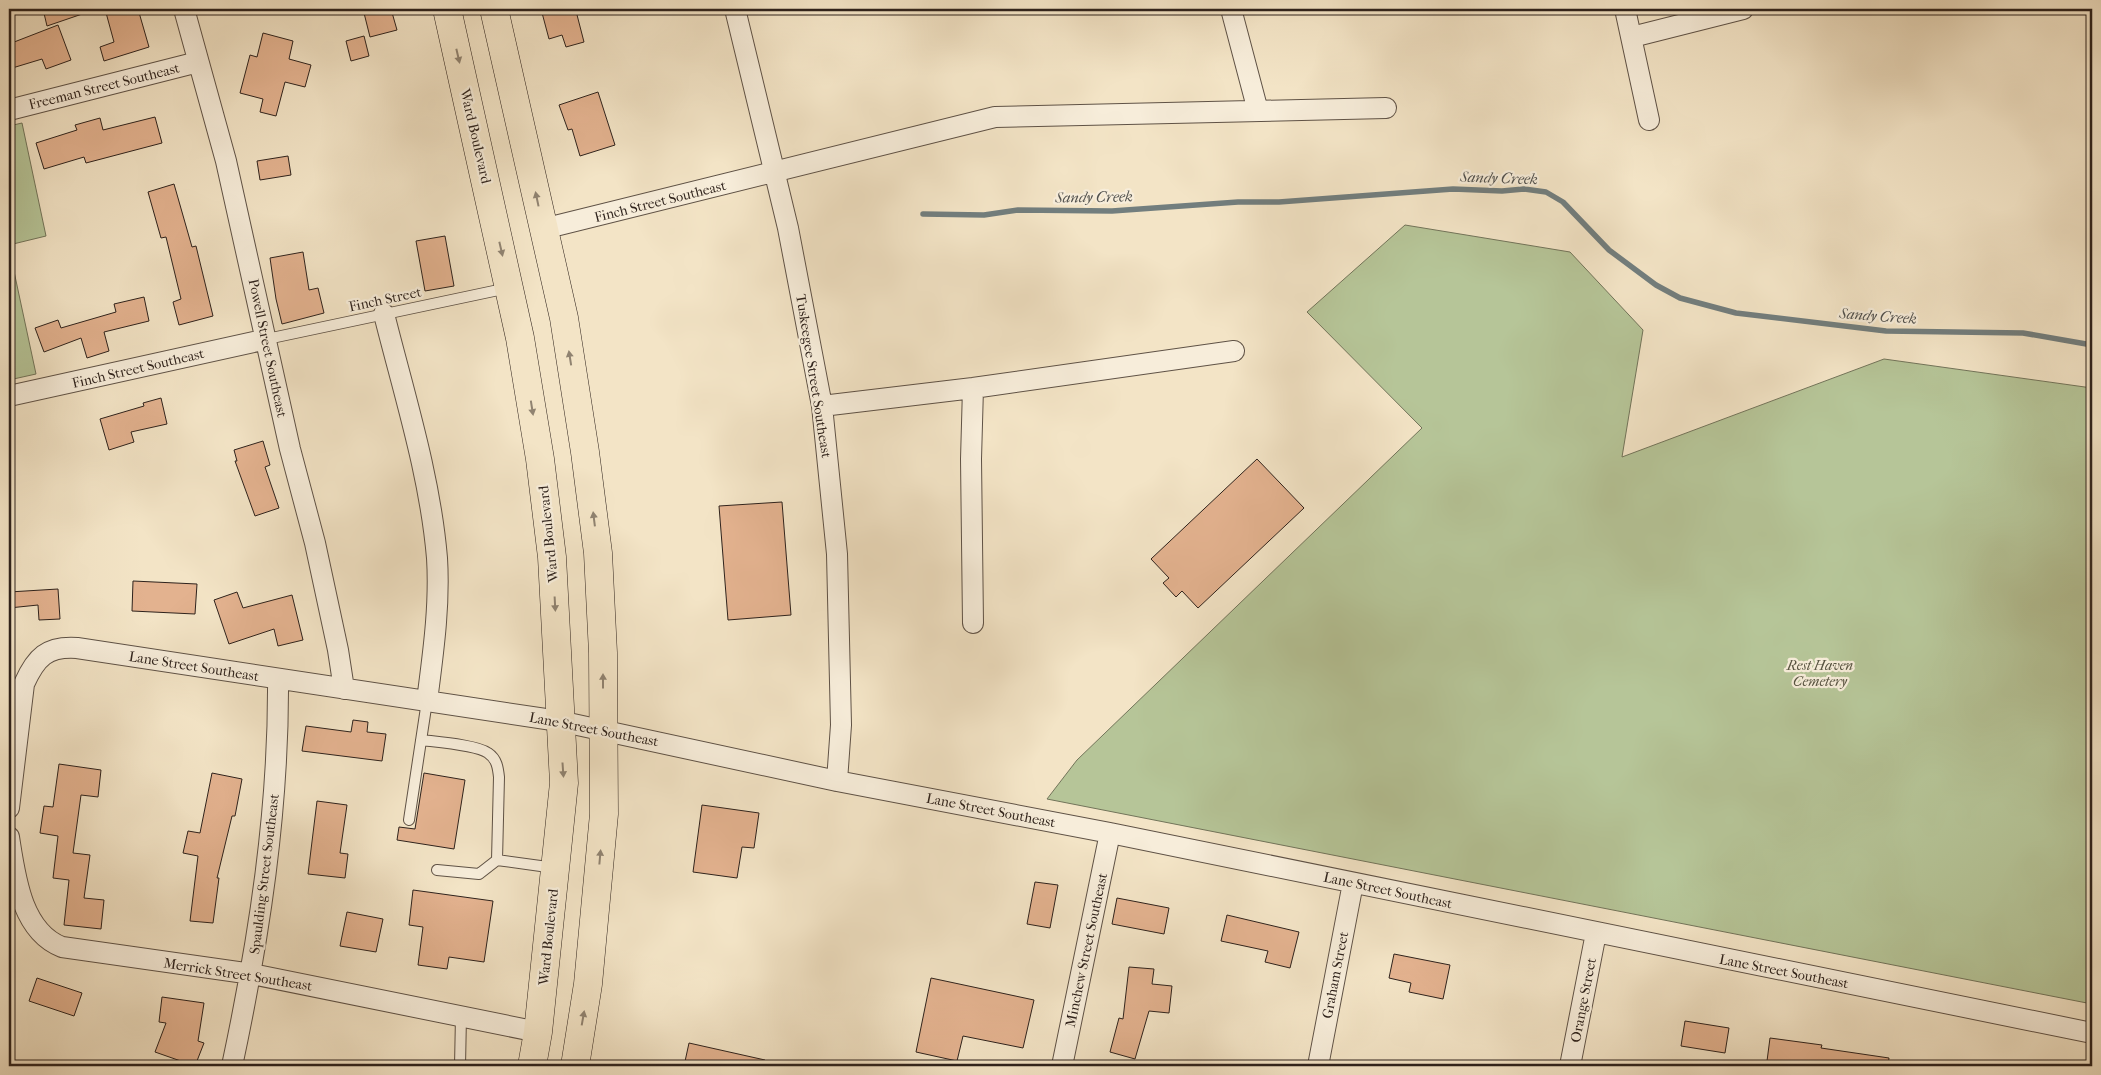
<svg xmlns="http://www.w3.org/2000/svg" width="2101" height="1075" font-family="'IM FELL French Canon',serif">
	<style>
		.green { fill: #b6c598; stroke: #72745a }
		.lines { fill: none; stroke-linecap: round; stroke-linejoin: round }
		.stream { stroke: #727e7e; stroke-width: 5.5 }
		.building { fill: #e3b28f; stroke: #2e221c }
		.lane-casing { stroke: #5f5246; stroke-width: 12 }
		.street-casing { stroke: #5f5246; stroke-width: 22 }
		.highway-casing { stroke: #2e221c; stroke-width: 29 }
		.lane { stroke: #f7edda; stroke-width: 10 }
		.street { stroke: #f7edda; stroke-width: 20 }
		.highway { stroke: #f3e4c6; stroke-width: 28 }
		.oneway { fill: #908371 }
		.labels { text-anchor: middle; stroke-width: 4.5; stroke-linejoin: round; paint-order: stroke }
		.street-label { font-size: 14px; fill: #2e221c; stroke: #f7edda }
		.park-label { font-size: 14px; font-style: italic; fill: #575341; stroke: #f7edda }
		.water-label { font-size: 15px; font-style: italic; fill: #50504d; stroke: #f7edda }
	</style>
	<rect width="100%" height="100%" fill="#f3e4c6"/>
	<filter id="stains"><feTurbulence type="fractalNoise" baseFrequency=".004" numOctaves="4"/><feColorMatrix values="0 0 0 0 .2 0 0 0 0 .09 0 0 0 0 .02 0 0 0 .5 -.17"/></filter>
	<radialGradient id="worn" r=".72"><stop offset=".6" stop-color="#630" stop-opacity="0"/><stop offset="1" stop-color="#630" stop-opacity=".3"/></radialGradient>
	<!-- green -->
	<path class="green" d="M22 123 46 236 9 245V126Z
		M1405 225 1570 252 1643 330 1622 457 1884 359 2092 388V1004L1047 799 1077 760 1422 428 1307 312Z
		M9 248 36 374 9 380Z"/>
	<g class="lines">
		<!-- stream -->
		<path class="stream" d="M923 214 984 215 1018 210 1112 211 1238 202H1279L1453 189 1502 191 1524 189 1546 192 1563 202 1609 250 1656 285 1680 298 1736 313 1886 331 2023 333 2092 345"/>
	</g>
	<!-- building -->
	<path class="building" d="M43 9H90L91 11 47 26Z
		M105 9H138L149 47 104 61 100 47 114 42Z
		M363 9H391L397 30 370 37Z
		M541 9H567L568 13 576 11 584 42 566 47 562 35 549 39Z
		M58 25 71 60 46 69 42 59 9 69V44Z
		M263 33 293 41 289 59 311 65 305 87 285 82 276 116 260 112 263 99 240 93 250 55 257 57Z
		M364 36 369 56 351 61 346 41Z
		M598 92 615 145 580 156 572 129 568 130 559 105Z
		M155 117 162 143 86 163 84 157 44 169 36 143 77 130 75 125 100 118 103 130Z
		M288 156 291 175 260 180 257 161Z
		M174 184 192 247 196 246 213 316 179 325 173 302 181 299 166 237 161 238 148 192Z
		M445 236 454 286 425 291 416 241Z
		M303 252 309 290 318 288 324 313 282 324 276 299 270 258Z
		M144 297 149 321 104 332 109 351 87 358 81 338 44 352 35 328 58 320 61 328 116 312 114 304Z
		M161 398 167 424 131 432 134 442 109 450 100 419 144 406 143 403Z
		M263 441 270 465 265 467 279 508 255 516 235 461H237L234 450Z
		M1257 459 1304 508 1198 608 1182 591 1176 597 1163 583 1169 578 1151 559Z
		M782 502 791 615 728 620 719 506Z
		M133 581 197 584 195 614 132 611Z
		M58 589 60 619 39 620 38 605 9 608V592Z
		M237 592 243 608 292 595 303 640 278 646 274 629 229 644 214 600Z
		M353 720 368 722 367 732 386 734 382 761 302 751 306 726 351 732Z
		M59 764 101 770 98 797 81 795 73 853 90 855 84 898 104 900 101 929 64 925 69 880 53 878 58 836 40 833 44 806 53 807Z
		M212 773 242 779 235 816H232L217 878H219L213 923 190 921 198 856 183 853 188 831 200 833Z
		M424 773 465 780 454 849 397 840 399 827 415 829Z
		M317 801 347 805 340 853 348 854 345 878 308 874Z
		M702 805 759 813 754 848 742 847 737 878 693 872Z
		M1035 882 1058 885 1050 928 1027 924Z
		M413 890 493 901 484 962 449 957 447 969 418 965 423 927 409 925Z
		M1117 898 1169 908 1164 934 1112 924Z
		M347 912 383 919 376 952 340 946Z
		M1227 915 1299 932 1290 968 1265 962 1268 951 1221 941Z
		M1394 954 1450 965 1443 999 1409 992 1411 983 1389 978Z
		M1129 967 1154 969 1152 984 1172 986 1169 1013 1149 1011 1135 1059 1110 1052 1119 1018 1123 1019Z
		M37 978 82 993 74 1016 29 1001Z
		M931 978 1034 1000 1023 1048 963 1036 957 1061 916 1052Z
		M162 997 204 1003 198 1041 204 1043 195 1066 155 1052 166 1023 159 1022Z
		M1685 1021 1729 1028 1725 1053 1681 1046Z
		M1770 1038 1822 1045 1821 1048 1889 1058 1888 1066H1807L1767 1061Z
		M689 1043 765 1060 764 1066H684Z"/>
	<g class="lines">
		<defs>
			<path id="lane" d="M267 339 508 288
				M421 740C437 742 477 745 488 753 497 759 498 768 499 777L497 860 555 868
				M409 820 427 701
				M437 870 479 874 497 860
				M460 1066 461 1016"/>
			<path id="street" d="M184 9 226 161 290 449 315 543 338 650 344 689
				M735 9 788 228 822 406 837 554 841 725 837 781
				M1231 9 1258 111
				M1625 9 1649 120
				M1632 37 1743 9
				M9 110 198 62
				M543 229 995 117 1386 108
				M384 314C404 394 430 475 437 558 440 606 433 654 427 701
				M9 396 267 339
				M822 406 973 388 1234 351
				M973 623 971 459 973 388
				M9 808 24 684C36 657 47 646 77 648L559 721 837 781 1110 833 2092 1033
				M9 837C15 875 21 931 62 947L252 974 538 1032
				M232 1066C259 939 279 810 278 679
				M1062 1066 1110 833
				M1318 1066 1353 883
				M1570 1066 1596 933"/>
			<path id="highway" d="M447 9 520 338 540 459 552 557 564 783 538 1032 532 1066
				M494 9 564 318 585 452 598 553 603 653 604 814 588 984 575 1066"/>
		</defs>
		<!-- lane casing -->
		<use href="#lane" class="lane-casing"/>
		<!-- street casing -->
		<use href="#street" class="street-casing"/>
		<!-- highway casing -->
		<use href="#highway" class="highway-casing"/>
		<!-- lane -->
		<use href="#lane" class="lane"/>
		<!-- street -->
		<use href="#street" class="street"/>
		<!-- highway -->
		<use href="#highway" class="highway"/>
	</g>
	<!-- one-way arrows -->
	<defs><path id="oneway-solid" d="M-6-.8H1V-3.2L6.5 0L1 3.2V.8H-6Z" transform="scale(1.25)"/></defs>
	<g class="oneway">
		<use href="#oneway-solid" transform="translate(458 56) rotate(77)"/>
		<use href="#oneway-solid" transform="translate(537 199) rotate(-102)"/>
		<use href="#oneway-solid" transform="translate(501 249) rotate(77)"/>
		<use href="#oneway-solid" transform="translate(570 358) rotate(-99)"/>
		<use href="#oneway-solid" transform="translate(532 408) rotate(81)"/>
		<use href="#oneway-solid" transform="translate(594 519) rotate(-97)"/>
		<use href="#oneway-solid" transform="translate(555 604) rotate(87)"/>
		<use href="#oneway-solid" transform="translate(603 681) rotate(-90)"/>
		<use href="#oneway-solid" transform="translate(563 770) rotate(86)"/>
		<use href="#oneway-solid" transform="translate(600 857) rotate(-85)"/>
		<use href="#oneway-solid" transform="translate(583 1018) rotate(-80)"/>
	</g>
	<g class="labels">
		<!-- street labels -->
		<g class="street-label">
			<text transform="translate(104 86) rotate(-14)" y="5">Freeman Street Southeast</text>
			<text transform="translate(476 136) rotate(77)" y="5">Ward Boulevard</text>
			<text transform="translate(660 201) rotate(-14)" y="5">Finch Street Southeast</text>
			<text transform="translate(385 299) rotate(-12)" y="5">Finch Street</text>
			<text transform="translate(268 348) rotate(78)" y="5">Powell Street Southeast</text>
			<text transform="translate(138 368) rotate(-13)" y="5">Finch Street Southeast</text>
			<text transform="translate(814 376) rotate(81)" y="5">Tuskeegee Street Southeast</text>
			<text transform="translate(548 534) rotate(-96)" y="5">Ward Boulevard</text>
			<text transform="translate(194 666) rotate(9)" y="5">Lane Street Southeast</text>
			<text transform="translate(594 729) rotate(11)" y="5">Lane Street Southeast</text>
			<text transform="translate(991 810) rotate(11)" y="5">Lane Street Southeast</text>
			<text transform="translate(264 874) rotate(-83)" y="5">Spaulding Street Southeast</text>
			<text transform="translate(1388 890) rotate(12)" y="5">Lane Street Southeast</text>
			<text transform="translate(548 937) rotate(-84)" y="5">Ward Boulevard</text>
			<text transform="translate(1086 950) rotate(-78)" y="5">Minchew Street Southeast</text>
			<text transform="translate(1784 971) rotate(11)" y="5">Lane Street Southeast</text>
			<text transform="translate(238 974) rotate(9)" y="5">Merrick Street Southeast</text>
			<text transform="translate(1335 975) rotate(-79)" y="5">Graham Street</text>
			<text transform="translate(1583 1000) rotate(-79)" y="5">Orange Street</text>
		</g>
		<!-- park labels -->
		<g class="park-label">
			<text x="1820" y="670">Rest Haven<tspan x="1820" dy="16">Cemetery</tspan></text>
		</g>
		<!-- water labels -->
		<g class="water-label">
			<text transform="translate(1499 178) rotate(2)" y="5">Sandy Creek</text>
			<text transform="translate(1094 197) rotate(-1)" y="5">Sandy Creek</text>
			<text transform="translate(1878 316) rotate(4)" y="5">Sandy Creek</text>
		</g>
	</g>
	<!-- margin -->
	<rect width="2101" height="1075" fill="none" stroke="#f3e4c6" stroke-width="30"/>
	<rect x="10" y="10" width="2081" height="1055" fill="none" stroke="#2e221c" stroke-width="2.5"/>
	<rect x="15" y="15" width="2071" height="1045" fill="none" stroke="#2e221c"/>
	<rect width="100%" height="100%" filter="url(#stains)"/>
	<rect width="100%" height="100%" fill="url(#worn)"/>
</svg>
